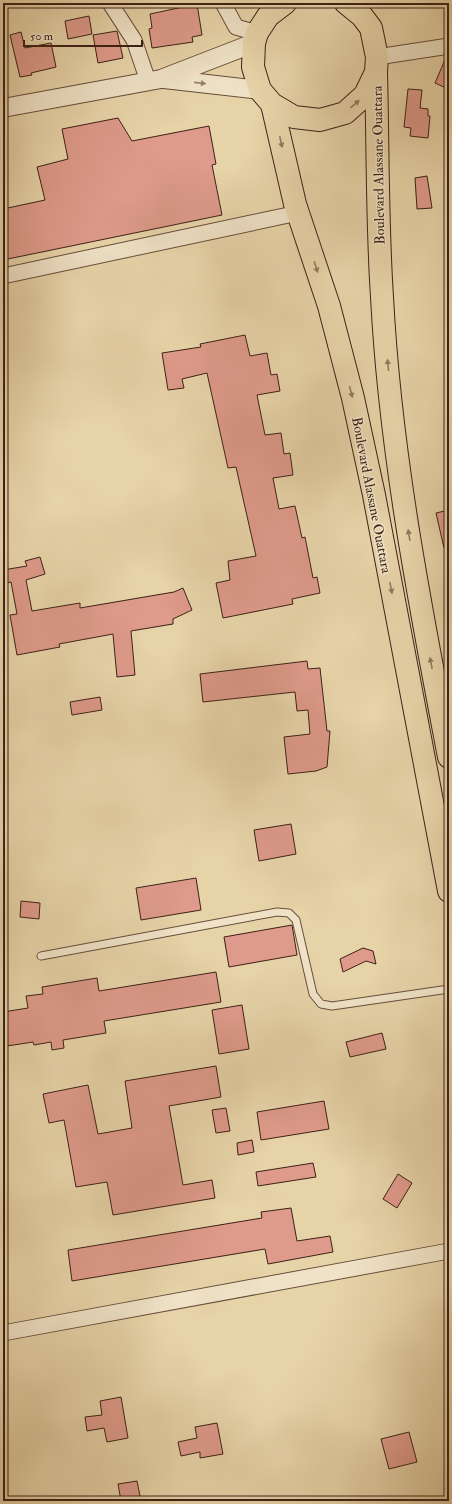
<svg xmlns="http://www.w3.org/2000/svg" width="452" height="1504" font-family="'IM FELL Double Pica',serif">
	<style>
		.building { fill: #de9a8a; stroke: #3c2117 }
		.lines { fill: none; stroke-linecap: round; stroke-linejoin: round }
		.service-casing { stroke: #674e3b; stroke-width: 9 }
		.minor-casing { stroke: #674e3b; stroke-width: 17 }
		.tertiary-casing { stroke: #674e3b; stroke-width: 20 }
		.primary-casing { stroke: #3c2117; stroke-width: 24 }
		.service { stroke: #efe2c6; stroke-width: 7 }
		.minor { stroke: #efe2c6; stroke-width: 15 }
		.tertiary { stroke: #efe2c6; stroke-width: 18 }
		.primary { stroke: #e7d3a8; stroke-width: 22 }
		.oneway { fill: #96826e }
		.oneway2 { fill: #927a60 }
		.labels { text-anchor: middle; stroke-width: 3; stroke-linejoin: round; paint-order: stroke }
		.street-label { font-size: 14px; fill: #3c2117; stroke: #efe2c6 }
	</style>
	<rect width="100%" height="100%" fill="#e7d3a8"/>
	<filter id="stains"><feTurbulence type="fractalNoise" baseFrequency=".005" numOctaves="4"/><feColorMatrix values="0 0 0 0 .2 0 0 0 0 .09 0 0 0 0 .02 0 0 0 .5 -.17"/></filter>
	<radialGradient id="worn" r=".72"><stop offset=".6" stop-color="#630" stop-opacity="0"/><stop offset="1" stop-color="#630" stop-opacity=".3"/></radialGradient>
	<!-- building -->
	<path class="building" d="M197 4 202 35 192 37 193 42 152 48 149 29 152 28 150 14Z
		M89 16 92 34 68 39 65 21Z
		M117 31 123 58 98 63 93 35Z
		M21 32 25 48 51 43 56 67 31 73 32 75 20 77 10 35Z
		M447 55H449V81L446 88 435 83Z
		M408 89 422 90 420 108 428 109V116H430L428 138 410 136 411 128 404 127Z
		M118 118 132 141 209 126 216 164 212 165 222 215 3 260V209L45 200 37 167 68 159 62 129Z
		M427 176 432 208 417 209 415 178Z
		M245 335 250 356 267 353 271 375 277 374 280 391 257 395 265 435 281 433 284 454 290 453 293 475 273 478 279 509 295 506 302 538 305 537 313 578 317 577 320 593 292 599 293 604 223 618 216 583 230 580 228 561 256 556 236 467 228 468 207 373 182 379 184 388 168 390 162 353 201 347 200 344Z
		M449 510V547L444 548 436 513Z
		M40 557 45 574 26 580 32 611 80 603V608L174 592 183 588 192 610 173 619V624L131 631 135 675 117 677 113 634 59 644 60 647 17 655 10 615 17 614 11 582 3 584V570L27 566 25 561Z
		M307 661 308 669 320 668 327 731H330L327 767 316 771 288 774 284 737 310 734 308 710 297 711 295 692 203 702 200 674Z
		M100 697 102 710 72 715 70 702Z
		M291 824 296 854 259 861 254 830Z
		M196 878 201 910 141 920 136 888Z
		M21 901 40 903 39 919 20 917Z
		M292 925 297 955 229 967 224 937Z
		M363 948 373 951 376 964 366 961 343 972 340 959Z
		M216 972 221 1002 104 1021 106 1033 63 1040 64 1048 52 1050 51 1042 34 1045 33 1042 7 1046 3 1012 28 1008 26 996 43 994 42 987 97 978 99 991Z
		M242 1005 249 1049 219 1054 212 1010Z
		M382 1033 386 1049 350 1057 346 1042Z
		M216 1066 221 1097 169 1106 183 1185 212 1180 215 1198 113 1215 107 1182 76 1187 64 1120 49 1123 43 1094 88 1085 98 1134 132 1128 125 1081Z
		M324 1101 329 1129 261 1140 257 1112Z
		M226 1108 230 1131 216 1133 212 1110Z
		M252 1140 254 1152 238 1155 237 1143Z
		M313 1163 316 1177 258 1186 256 1172Z
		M398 1174 412 1183 397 1208 383 1199Z
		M291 1208 297 1241 330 1236 333 1252 268 1264 265 1249 72 1281 68 1250 262 1218 261 1212Z
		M121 1397 128 1438 107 1442 104 1428 87 1431 85 1417 102 1415 100 1401Z
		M217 1423 223 1454 200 1458V1452L181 1456 178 1442 197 1438 195 1427Z
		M409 1432 417 1462 389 1469 381 1439Z
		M137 1481 141 1501H121L118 1484Z"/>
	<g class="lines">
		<defs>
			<path id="service" d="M41 956 277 912 289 913 296 920 313 994 321 1004 332 1006 449 989"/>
			<path id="minor" d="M110 3 134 40 148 81
				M223 3 236 27 257 33
				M377 57 449 46
				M3 276 298 213
				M3 1333 449 1251"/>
			<path id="tertiary" d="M164 79 260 90
				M3 108 161 79 254 43"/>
			<path id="primary" d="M285 3 268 16 257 33 254 43 253 67 260 90 272 104 294 117 320 120 345 113 365 95 376 72 377 57 371 28 362 16 346 3
				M376 72C378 147 377 222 382 297 390 452 420 605 449 757
				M272 104 295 204 329 306 353 398 374 495 449 891"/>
		</defs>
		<!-- service casing -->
		<use href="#service" class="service-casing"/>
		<!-- minor casing -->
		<use href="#minor" class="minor-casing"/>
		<!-- tertiary casing -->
		<use href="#tertiary" class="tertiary-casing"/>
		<!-- primary casing -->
		<use href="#primary" class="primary-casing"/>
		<!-- service -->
		<use href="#service" class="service"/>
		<!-- minor -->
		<use href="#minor" class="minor"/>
		<!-- tertiary -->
		<use href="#tertiary" class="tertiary"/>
		<!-- primary -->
		<use href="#primary" class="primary"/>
	</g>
	<!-- one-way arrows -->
	<defs><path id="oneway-solid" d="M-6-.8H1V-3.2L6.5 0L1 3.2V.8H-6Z"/></defs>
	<use class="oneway" href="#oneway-solid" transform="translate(200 83) rotate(6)"/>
	<g class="oneway2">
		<use href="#oneway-solid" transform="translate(355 104) rotate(-41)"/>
		<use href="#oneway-solid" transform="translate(281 142) rotate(77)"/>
		<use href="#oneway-solid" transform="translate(316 267) rotate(72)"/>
		<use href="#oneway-solid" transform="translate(388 365) rotate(-95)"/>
		<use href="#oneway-solid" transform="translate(351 392) rotate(76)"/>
		<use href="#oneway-solid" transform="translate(409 535) rotate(-99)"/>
		<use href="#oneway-solid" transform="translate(391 588) rotate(79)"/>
		<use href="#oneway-solid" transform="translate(431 663) rotate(-101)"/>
	</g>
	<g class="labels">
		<!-- street labels -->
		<g class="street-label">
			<text transform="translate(378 165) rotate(-91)" y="5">Boulevard Alassane Ouattara</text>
			<text transform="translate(372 495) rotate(79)" y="5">Boulevard Alassane Ouattara</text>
		</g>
	</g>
	<!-- margin -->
	<rect width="452" height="1504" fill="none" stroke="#e7d3a8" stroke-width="16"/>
	<rect x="4" y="4" width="444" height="1496" fill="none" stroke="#3c2117" stroke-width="2"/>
	<rect x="8" y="8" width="436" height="1488" fill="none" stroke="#3c2117"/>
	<!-- scale -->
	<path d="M24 40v6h118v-6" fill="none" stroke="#3c2117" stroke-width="2"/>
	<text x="30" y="40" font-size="12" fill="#3c2117" stroke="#efe2c6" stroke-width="3" paint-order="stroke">50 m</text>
	<rect width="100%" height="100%" filter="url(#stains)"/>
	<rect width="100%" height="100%" fill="url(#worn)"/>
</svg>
